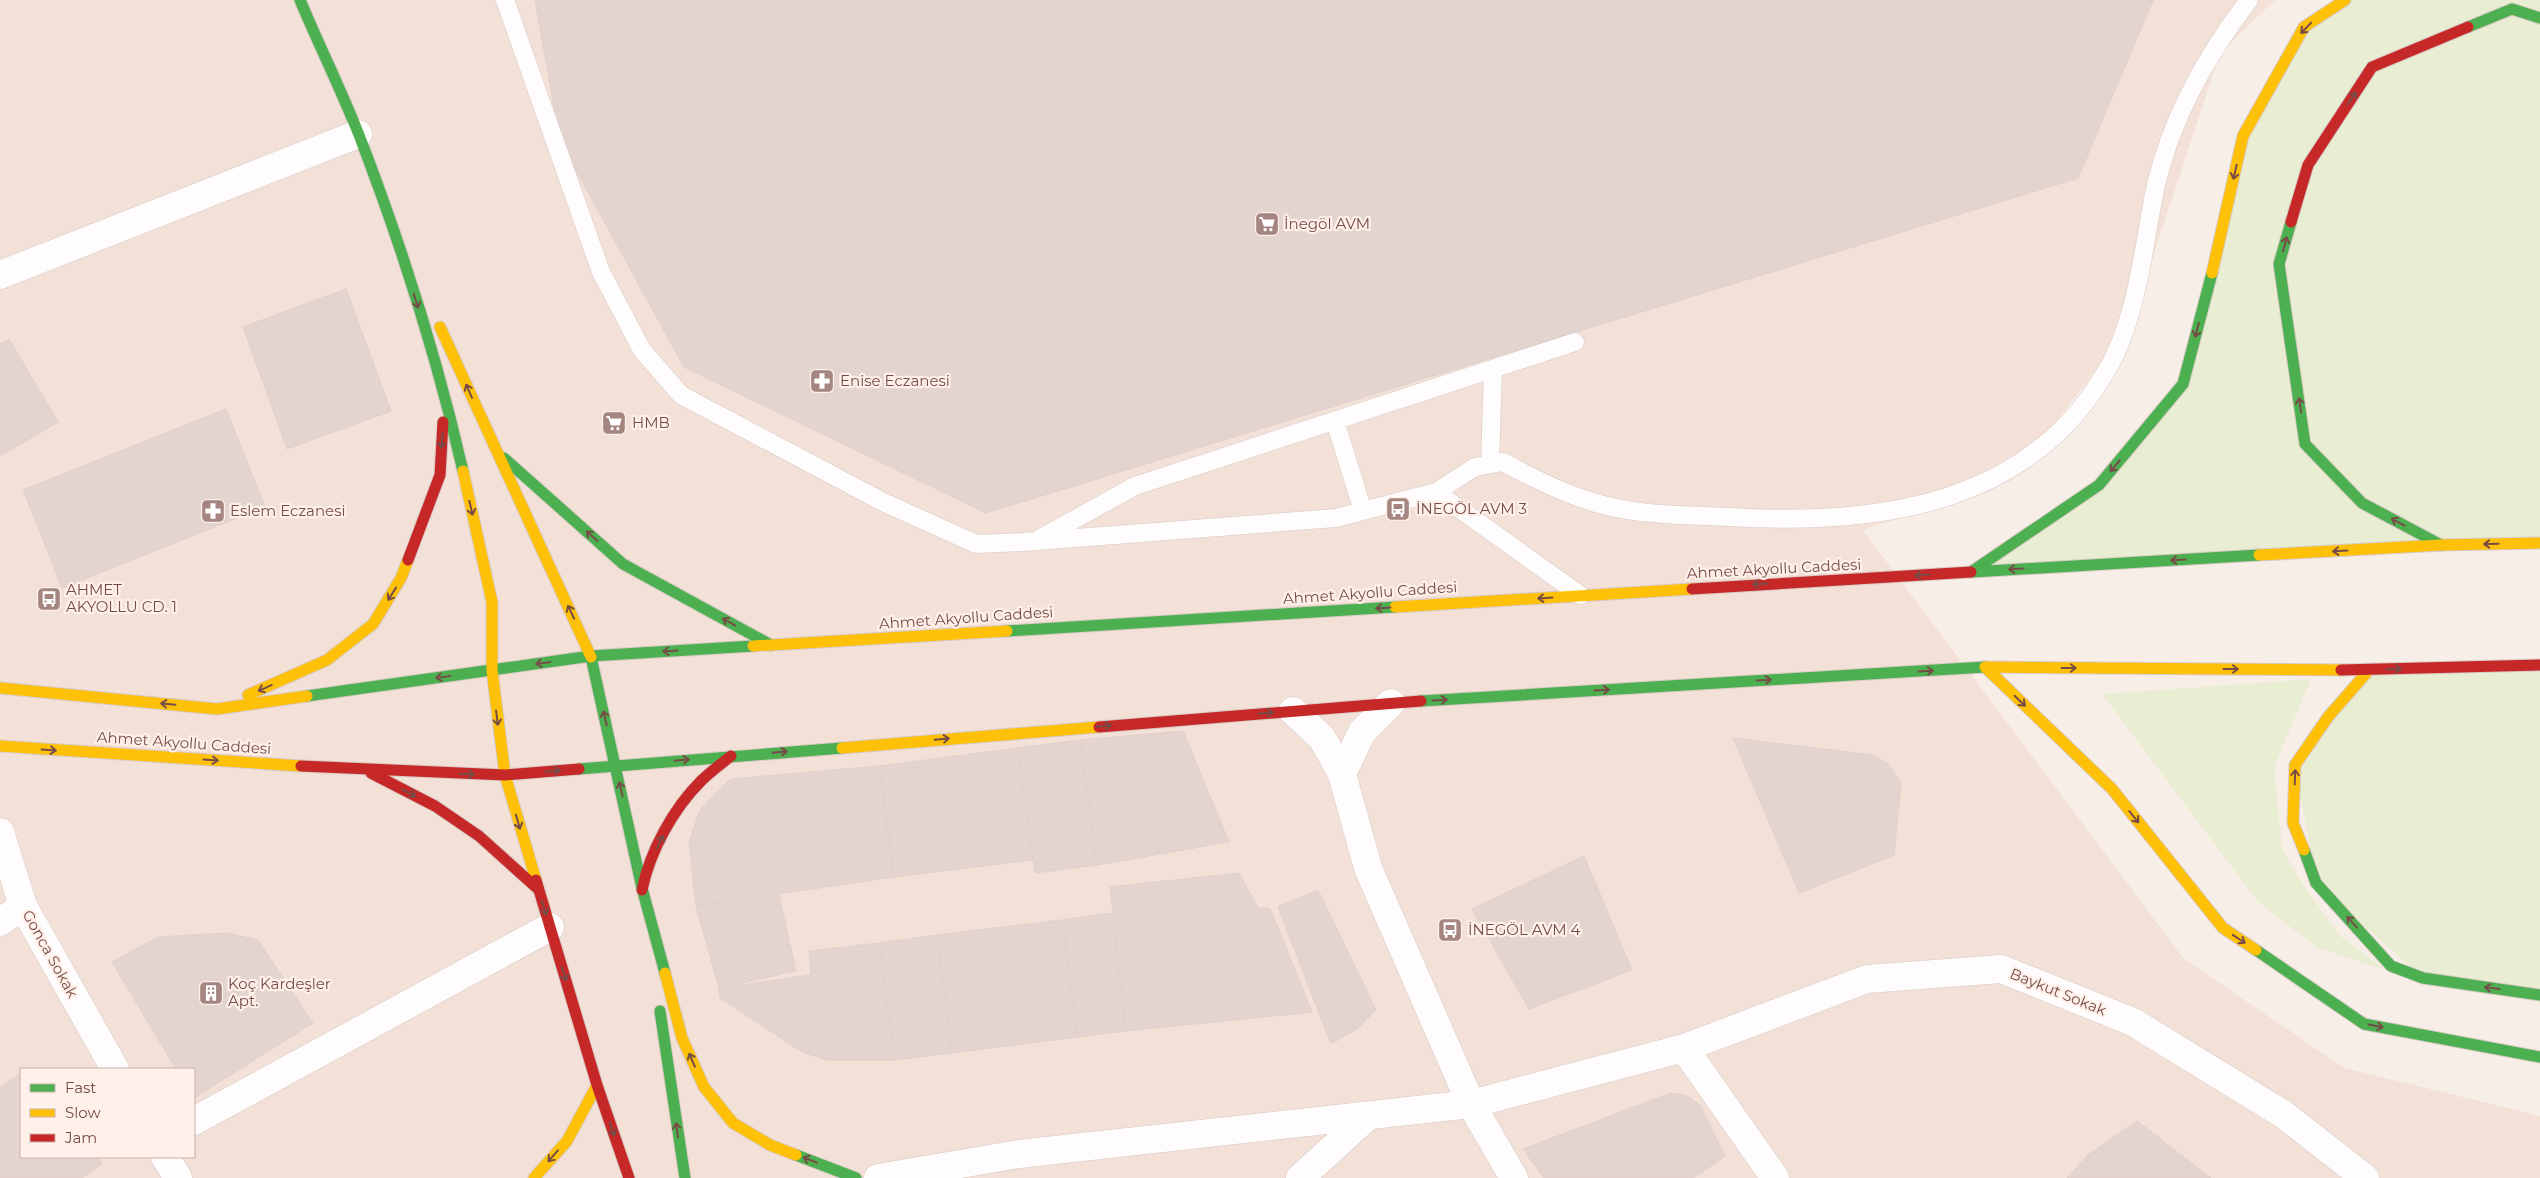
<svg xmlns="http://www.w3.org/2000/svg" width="2540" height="1178" font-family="Montserrat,sans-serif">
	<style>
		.residential { fill: #f3e0d6; fill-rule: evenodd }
		.green { fill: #e9edd1 }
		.building { fill: #e4d4d0; stroke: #e1cfca }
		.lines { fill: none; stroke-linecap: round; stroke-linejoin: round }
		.lane-casing { stroke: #d6c9c5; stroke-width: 19 }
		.street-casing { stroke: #d6c9c5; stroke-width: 29 }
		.fast-casing { stroke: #d8cac6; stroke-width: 13 }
		.slow-casing { stroke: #d8cac6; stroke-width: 13 }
		.jam-casing { stroke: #d8cac6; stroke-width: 13 }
		.lane { stroke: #fefcfc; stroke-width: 18 }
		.street { stroke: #fefcfc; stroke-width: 28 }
		.fast { stroke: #4caf50; stroke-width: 11 }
		.slow { stroke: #ffc107; stroke-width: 11 }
		.jam { stroke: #c62828; stroke-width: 11 }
		.oneway { stroke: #774c47 }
		.labels { text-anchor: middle; stroke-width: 4.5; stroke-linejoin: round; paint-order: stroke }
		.poi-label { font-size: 15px; fill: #774c47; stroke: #fff1e9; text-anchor: start }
		.street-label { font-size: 15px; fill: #774c47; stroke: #fff1e9 }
	</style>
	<rect width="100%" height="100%" fill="#f8eee8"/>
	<!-- residential -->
	<path class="residential" d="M0 0H2275L2220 53 2130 326 2010 481 1863 530 2183 958 2344 1068 2540 1116V1178H0ZM21 1069H194V1157H21Z"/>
	<!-- green -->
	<path class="green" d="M2345 0H2540V543L1971 572 2099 485 2183 384 2243 136 2304 27Z
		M2540 665V995L2423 978 2316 883 2295 765 2369 670Z
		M2311 679 2274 767 2282 849 2305 888 2340 936 2386 970 2318 948 2258 902 2102 694Z"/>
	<!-- building -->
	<path class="building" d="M535 0H2153L2078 178 986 513 684 367 560 141Z
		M346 289 391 411 287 449 243 327Z
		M9 339 58 422 0 456V344Z
		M226 409 265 507 62 588 23 490Z
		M1183 731 1229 842 1097 865 1080 740Z
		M1733 738 1874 755 1889 765 1901 783 1894 855 1799 893Z
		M1080 740 1097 865 1035 873 1018 748Z
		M1018 748 1033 860 894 877 879 766Z
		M879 766 894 877 696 906 689 842 700 810 730 779Z
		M1584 856 1632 970 1529 1009 1472 909Z
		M1239 873 1258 908H1270L1312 1012 1126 1031 1110 887Z
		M1318 890 1376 1010 1357 1029 1331 1044 1278 907Z
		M779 895 796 971 719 988 696 906Z
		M1112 913 1126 1031 1077 1037 1062 920Z
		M1062 920 1077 1037 952 1053 937 935Z
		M226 933 258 940 313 1023 194 1098V1069H176L112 962 158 937Z
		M937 935 952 1053 895 1060 879 943Z
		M879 943 895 1060H828L802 1052 720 998 719 988 811 975 809 951Z
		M21 1073V1157H97L102 1164 82 1178H0V1088Z
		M1671 1093 1687 1096 1700 1105 1725 1156 1694 1178H1544L1523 1149Z
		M2137 1121 2211 1178H2067L2088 1155Z"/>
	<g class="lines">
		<defs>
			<path id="lane" d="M505 0 601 272 642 350 681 395 883 502 976 544 1024 542 1336 518 1436 492 1475 467 1503 462C1542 483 1582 503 1627 510 1660 516 1695 515 1728 517 1879 526 2038 506 2114 357 2139 306 2144 241 2156 185 2172 116 2206 56 2249 0
				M1335 421 1363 511
				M1490 464 1493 369
				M1436 492 1580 595
				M1041 538 1135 486 1575 342"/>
			<path id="street" d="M0 275 358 134
				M1391 703 1362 732 1342 774 1368 868 1471 1104 1514 1178
				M1293 711 1322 738 1342 774
				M0 832 23 906 115 1069
				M0 922 23 906
				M1684 1048 1775 1178
				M194 1121 550 927
				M165 1157 178 1178
				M878 1178 1019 1154 1471 1104 1684 1048 1867 979 2001 969 2133 1022 2283 1114 2365 1178
				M1300 1178 1368 1116"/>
			<path id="fast" d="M300 0C319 45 341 90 359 135 401 244 437 357 463 471
				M2468 27 2512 9 2540 18
				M2291 222 2279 264 2305 444 2362 503 2441 545
				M504 458 623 564 771 645
				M1971 572 2099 485 2183 384 2212 273
				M1972 572 2259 555
				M1007 631 1395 607
				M591 657 642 888 665 973
				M307 696 591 656 753 646
				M1421 701 1985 667
				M579 769 842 748
				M2304 850 2316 883 2391 966 2423 978 2540 995
				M2256 950 2364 1024 2540 1057
				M660 1011 685 1178
				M796 1155 856 1178"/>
			<path id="slow" d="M2212 273 2243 136 2304 27 2345 0
				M440 327 591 657
				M463 471 492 602V670L505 775 536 880
				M2259 555 2441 545 2540 543
				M1395 607 1692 589
				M753 646 1007 631
				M1985 667 2112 789 2223 928 2256 950
				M1985 667 2341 670
				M0 688 217 709 307 696
				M248 695 327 660 373 624 401 578 408 560
				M0 746 301 766
				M842 748 1099 727
				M2304 850 2293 823 2295 765 2328 717 2369 670
				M665 973 682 1038 704 1087 733 1123 770 1145 796 1155
				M534 1178 567 1141 597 1085"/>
			<path id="jam" d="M2291 222 2308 165 2372 67 2468 27
				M408 560 440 475 443 422
				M1692 589 1971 572
				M2341 670 2540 665
				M1099 727 1421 701
				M301 766 505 775 579 769
				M371 773 435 806 479 836 538 889
				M536 880 597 1085 629 1178
				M642 890C650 851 673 809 701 781 710 772 721 764 731 756"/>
		</defs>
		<!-- lane casing -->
		<use href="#lane" class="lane-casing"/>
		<!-- street casing -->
		<use href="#street" class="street-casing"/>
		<!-- fast casing -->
		<use href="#fast" class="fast-casing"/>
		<!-- slow casing -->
		<use href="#slow" class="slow-casing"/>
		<!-- jam casing -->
		<use href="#jam" class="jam-casing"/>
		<!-- lane -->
		<use href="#lane" class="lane"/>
		<!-- street -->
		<use href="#street" class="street"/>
		<!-- fast -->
		<use href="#fast" class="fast"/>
		<!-- slow -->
		<use href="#slow" class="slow"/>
		<!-- jam -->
		<use href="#jam" class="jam"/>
	</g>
	<!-- one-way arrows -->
	<defs><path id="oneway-shaft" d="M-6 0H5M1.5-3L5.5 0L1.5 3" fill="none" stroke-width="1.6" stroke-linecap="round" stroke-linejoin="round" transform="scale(1.25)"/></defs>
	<g class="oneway">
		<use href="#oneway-shaft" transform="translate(2306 28) rotate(134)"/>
		<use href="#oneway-shaft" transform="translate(2352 98) rotate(-56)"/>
		<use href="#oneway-shaft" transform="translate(2235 172) rotate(103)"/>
		<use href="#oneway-shaft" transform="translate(2285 244) rotate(-74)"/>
		<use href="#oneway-shaft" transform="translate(416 301) rotate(72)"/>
		<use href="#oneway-shaft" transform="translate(2197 330) rotate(104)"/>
		<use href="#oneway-shaft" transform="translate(469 391) rotate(-114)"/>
		<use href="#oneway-shaft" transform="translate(2300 405) rotate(-98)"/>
		<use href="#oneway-shaft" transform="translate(442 441) rotate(94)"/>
		<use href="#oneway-shaft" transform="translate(2115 466) rotate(130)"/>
		<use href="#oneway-shaft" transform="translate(471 508) rotate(77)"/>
		<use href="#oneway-shaft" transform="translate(2398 522) rotate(-152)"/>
		<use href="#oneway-shaft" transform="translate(592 536) rotate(-139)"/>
		<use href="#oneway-shaft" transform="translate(2491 544) rotate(179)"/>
		<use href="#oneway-shaft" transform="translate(2340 551) rotate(177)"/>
		<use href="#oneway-shaft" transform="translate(2178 560) rotate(177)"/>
		<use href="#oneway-shaft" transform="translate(2016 569) rotate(177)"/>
		<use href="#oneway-shaft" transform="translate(1922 575) rotate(177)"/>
		<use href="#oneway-shaft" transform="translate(1760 584) rotate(177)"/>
		<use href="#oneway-shaft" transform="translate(392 594) rotate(122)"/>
		<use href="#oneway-shaft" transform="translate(1545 598) rotate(176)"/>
		<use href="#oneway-shaft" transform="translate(1383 608) rotate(176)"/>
		<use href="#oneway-shaft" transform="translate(571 612) rotate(-115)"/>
		<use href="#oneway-shaft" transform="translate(729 622) rotate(-151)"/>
		<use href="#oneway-shaft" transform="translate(670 651) rotate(176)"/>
		<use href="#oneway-shaft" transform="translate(543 663) rotate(172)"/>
		<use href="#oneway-shaft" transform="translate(2069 668)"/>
		<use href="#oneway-shaft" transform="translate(2231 669)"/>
		<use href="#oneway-shaft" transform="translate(2394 669) rotate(-1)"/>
		<use href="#oneway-shaft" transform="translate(1926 671) rotate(-3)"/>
		<use href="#oneway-shaft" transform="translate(443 677) rotate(172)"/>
		<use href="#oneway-shaft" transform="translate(1764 680) rotate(-3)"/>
		<use href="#oneway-shaft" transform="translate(265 688) rotate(156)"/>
		<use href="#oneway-shaft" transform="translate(1602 690) rotate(-3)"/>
		<use href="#oneway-shaft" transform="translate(1440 700) rotate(-3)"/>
		<use href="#oneway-shaft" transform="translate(2020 701) rotate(44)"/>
		<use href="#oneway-shaft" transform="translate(168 704) rotate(-175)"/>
		<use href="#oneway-shaft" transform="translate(1266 713) rotate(-5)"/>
		<use href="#oneway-shaft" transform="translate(497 718) rotate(83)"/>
		<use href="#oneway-shaft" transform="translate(605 718) rotate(-103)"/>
		<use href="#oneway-shaft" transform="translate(1104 726) rotate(-5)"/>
		<use href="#oneway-shaft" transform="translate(942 739) rotate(-5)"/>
		<use href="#oneway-shaft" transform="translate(49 750) rotate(4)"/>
		<use href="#oneway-shaft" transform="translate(780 752) rotate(-5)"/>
		<use href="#oneway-shaft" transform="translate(211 760) rotate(4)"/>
		<use href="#oneway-shaft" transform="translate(682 760) rotate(-5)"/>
		<use href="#oneway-shaft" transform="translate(553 771) rotate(-5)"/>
		<use href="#oneway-shaft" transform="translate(467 774) rotate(2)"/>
		<use href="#oneway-shaft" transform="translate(2295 777) rotate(-88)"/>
		<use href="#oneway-shaft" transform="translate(621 789) rotate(-102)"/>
		<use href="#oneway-shaft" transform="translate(409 793) rotate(27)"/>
		<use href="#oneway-shaft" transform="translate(2134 817) rotate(51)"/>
		<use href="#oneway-shaft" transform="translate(518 822) rotate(74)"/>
		<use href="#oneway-shaft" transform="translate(660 842) rotate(-64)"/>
		<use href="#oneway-shaft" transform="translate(544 908) rotate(72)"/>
		<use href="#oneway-shaft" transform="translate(2352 922) rotate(-132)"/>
		<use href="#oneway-shaft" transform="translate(2239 939) rotate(34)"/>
		<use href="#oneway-shaft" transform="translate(564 974) rotate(73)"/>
		<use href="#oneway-shaft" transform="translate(2492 988) rotate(-172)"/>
		<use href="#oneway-shaft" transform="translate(2376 1026) rotate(11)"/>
		<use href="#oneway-shaft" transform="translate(692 1060) rotate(-113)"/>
		<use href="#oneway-shaft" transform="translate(612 1129) rotate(71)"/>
		<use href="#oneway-shaft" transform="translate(677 1130) rotate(-98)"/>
		<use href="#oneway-shaft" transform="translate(553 1156) rotate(131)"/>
		<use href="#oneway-shaft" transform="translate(810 1160) rotate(-159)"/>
	</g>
	<!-- icons -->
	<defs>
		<symbol id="supermarket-square" viewBox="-11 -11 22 22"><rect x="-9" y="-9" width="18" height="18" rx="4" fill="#a4857f" stroke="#fff1e9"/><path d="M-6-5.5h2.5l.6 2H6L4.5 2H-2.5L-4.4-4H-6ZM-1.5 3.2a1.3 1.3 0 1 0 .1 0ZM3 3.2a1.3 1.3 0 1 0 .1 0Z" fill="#fff"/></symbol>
		<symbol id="pharmacy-square" viewBox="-11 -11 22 22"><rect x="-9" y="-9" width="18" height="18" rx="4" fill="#a4857f" stroke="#fff1e9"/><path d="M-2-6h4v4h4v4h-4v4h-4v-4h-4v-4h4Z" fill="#fff"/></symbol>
		<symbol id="bus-square" viewBox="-11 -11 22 22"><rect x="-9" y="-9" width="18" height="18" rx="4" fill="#a4857f" stroke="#fff1e9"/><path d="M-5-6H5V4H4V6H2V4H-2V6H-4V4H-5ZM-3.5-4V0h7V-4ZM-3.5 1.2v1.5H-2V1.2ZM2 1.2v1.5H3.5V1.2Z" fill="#fff"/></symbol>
		<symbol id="building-square" viewBox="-11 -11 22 22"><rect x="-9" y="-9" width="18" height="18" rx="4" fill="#a4857f" stroke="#fff1e9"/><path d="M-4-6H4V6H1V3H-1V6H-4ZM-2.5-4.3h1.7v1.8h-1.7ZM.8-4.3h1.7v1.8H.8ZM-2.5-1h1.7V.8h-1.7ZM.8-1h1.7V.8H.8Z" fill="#fff"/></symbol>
	</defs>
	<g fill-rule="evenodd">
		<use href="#supermarket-square" x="1253" y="210" width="28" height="28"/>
		<use href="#pharmacy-square" x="808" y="367" width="28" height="28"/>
		<use href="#supermarket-square" x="600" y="409" width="28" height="28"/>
		<use href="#bus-square" x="1384" y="495" width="28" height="28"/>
		<use href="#pharmacy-square" x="199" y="497" width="28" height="28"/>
		<use href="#bus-square" x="35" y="585" width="28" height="28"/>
		<use href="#bus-square" x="1436" y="916" width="28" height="28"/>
		<use href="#building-square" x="197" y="979" width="28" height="28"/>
	</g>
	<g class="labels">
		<!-- poi labels -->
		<g class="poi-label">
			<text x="1284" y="229">İnegöl AVM</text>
			<text x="840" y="386">Enise Eczanesi</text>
			<text x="632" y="428">HMB</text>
			<text x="1416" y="514">İNEGÖL AVM 3</text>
			<text x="230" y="516">Eslem Eczanesi</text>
			<text x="66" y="595">AHMET<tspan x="66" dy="17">AKYOLLU CD. 1</tspan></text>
			<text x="1468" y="935">İNEGÖL AVM 4</text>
			<text x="228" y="989">Koç Kardeşler<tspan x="228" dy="17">Apt.</tspan></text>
		</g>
		<!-- street labels -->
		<g class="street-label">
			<text transform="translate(1774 569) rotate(-3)" y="5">Ahmet Akyollu Caddesi</text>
			<text transform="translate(1370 593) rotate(-4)" y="5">Ahmet Akyollu Caddesi</text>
			<text transform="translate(966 618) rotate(-4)" y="5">Ahmet Akyollu Caddesi</text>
			<text transform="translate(184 743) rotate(4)" y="5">Ahmet Akyollu Caddesi</text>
			<text transform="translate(50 954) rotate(61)" y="5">Gonca Sokak</text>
			<text transform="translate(2058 992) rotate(22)" y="5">Baykut Sokak</text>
		</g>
	</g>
	<!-- legend -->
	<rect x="20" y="1068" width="175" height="90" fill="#fff1e9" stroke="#c9afa8"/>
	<rect x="30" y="1084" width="25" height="8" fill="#4caf50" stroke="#c9afa8"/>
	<text x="65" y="1093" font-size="15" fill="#774c47">Fast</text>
	<rect x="30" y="1109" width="25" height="8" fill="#ffc107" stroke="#c9afa8"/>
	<text x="65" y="1118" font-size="15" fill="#774c47">Slow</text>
	<rect x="30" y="1134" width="25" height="8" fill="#c62828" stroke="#c9afa8"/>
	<text x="65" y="1143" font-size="15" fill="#774c47">Jam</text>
</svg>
